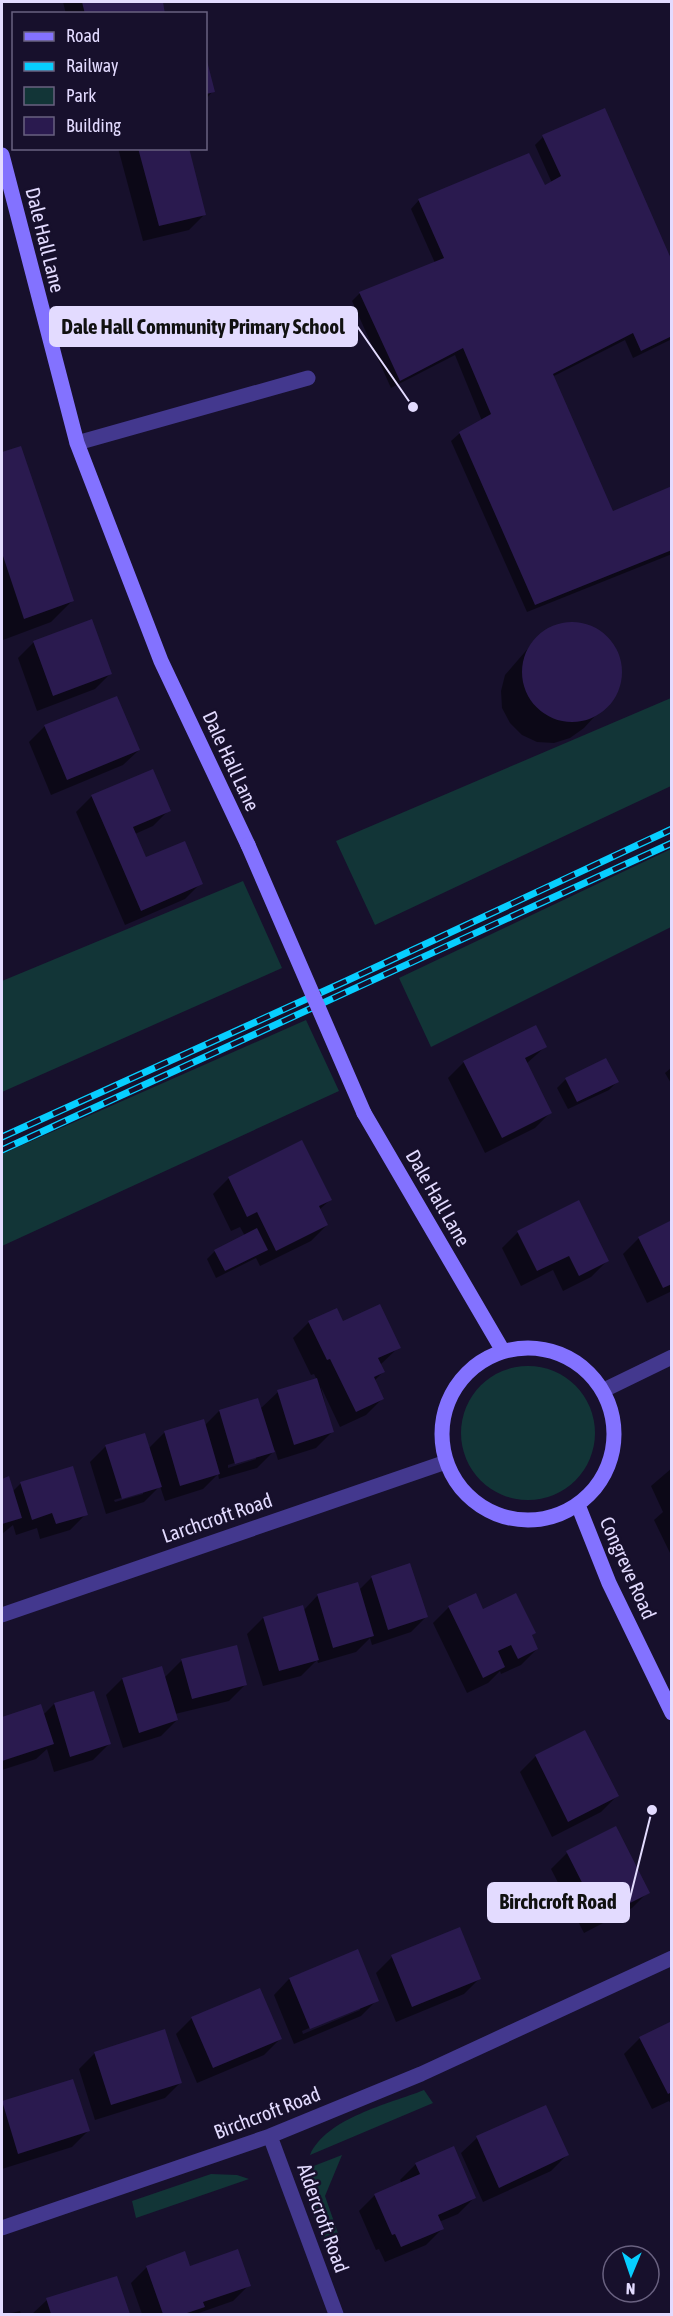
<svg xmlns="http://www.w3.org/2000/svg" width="673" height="2316" font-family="'Asap Condensed',sans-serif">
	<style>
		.green { fill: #123537 }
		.shadow { fill: #0007; fill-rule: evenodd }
		.building { fill: #2a1a4f }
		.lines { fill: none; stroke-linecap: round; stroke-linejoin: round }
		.lane { stroke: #43388e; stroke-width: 15 }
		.street { stroke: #43388e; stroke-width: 15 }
		.secondary { stroke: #8372ff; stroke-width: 15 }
		.rail-casing { stroke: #07ceff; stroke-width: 7 }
		.rail { stroke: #17102c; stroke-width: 4.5; stroke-dasharray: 14; stroke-linecap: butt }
		.secondary-bridge { stroke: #8372ff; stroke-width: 15 }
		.labels { text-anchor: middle; stroke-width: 5; stroke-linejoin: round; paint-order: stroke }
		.street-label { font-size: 20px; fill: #e3dbff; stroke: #17102c }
		.leader { fill: none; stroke: #e3dbff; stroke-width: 2 }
		.callout-dot { fill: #e3dbff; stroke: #17102c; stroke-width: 2 }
		.callout { fill: #e3dbff; stroke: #e3dbff; stroke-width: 2 }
		.callout-label { font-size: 21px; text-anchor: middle; font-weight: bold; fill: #111 }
	</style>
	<rect width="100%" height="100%" fill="#17102c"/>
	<!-- green -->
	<path class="green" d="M671 698V786L375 925 336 841Z
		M671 849V927L431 1047 399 978Z
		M243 881 282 968 2 1092V981Z
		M306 1020 339 1091 2 1246V1154Z
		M461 1433a67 67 0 1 1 134 0a67 67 0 1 1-134 0Z
		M424 2090 433 2103 310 2155C326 2118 389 2104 424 2090Z
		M342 2155 325 2196 340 2239 324 2245 305 2192 306 2169Z
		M211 2174 237 2175 249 2179 136 2218 132 2201Z"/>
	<!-- shadow -->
	<path class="shadow" d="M63 2H161L164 14H66Z
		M206 60 213 91 206 99Z
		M543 137 672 265V339L633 358 625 340 552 377 612 513 672 487V554L527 612 451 441 460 433 482 421 455 355 391 388 352 301 360 293 435 263 411 209 419 200 545 187 552 183 535 145Z
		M118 148H188L205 214 189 230 143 241Z
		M20 447 72 601 51 622 3 640 2 454Z
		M567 624 584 625 599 632 611 644 618 660 620 676 616 693 584 728 570 738 554 743 537 742 522 735 510 723 502 708 501 691 505 675 537 638 551 628Z
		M34 642 111 673 95 689 37 711 18 658Z
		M45 726 139 750 123 765 51 795 29 742Z
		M92 796 169 810 153 826 135 834 145 859 201 883 185 899 125 925 76 812Z
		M545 1047 526 1064 551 1112 535 1128 485 1153 448 1078 464 1062Z
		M606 1060 617 1082 609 1090 568 1109 557 1088 565 1080Z
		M672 1067V1085L665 1073Z
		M229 1178 330 1200 319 1210 327 1225 311 1241 260 1266 256 1258 216 1278 207 1259 215 1251 245 1236 240 1227 231 1231 213 1194Z
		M672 1222V1291L647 1303 623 1254 639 1238Z
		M518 1232 607 1261 591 1277 563 1291 553 1270 521 1286 502 1248Z
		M309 1322 342 1323 399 1347 380 1365 383 1372 374 1381 382 1399 366 1415 340 1427 321 1387 332 1432 316 1448 278 1460 275 1450 257 1468 219 1479 218 1474 203 1489 165 1501 160 1486 144 1502 106 1514 90 1462 106 1446 148 1449 164 1433 203 1421 204 1426 219 1411 260 1409 278 1392 317 1380 314 1374 311 1375 293 1338ZM256 1456V1459L228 1468V1465ZM143 1491V1494L115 1502 114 1500Z
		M672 1468V1553H670L654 1520 663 1512 651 1486Z
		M8 1478 12 1492 21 1483 86 1514 70 1530 40 1539 37 1528 16 1535 13 1525 2 1534V1480Z
		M409 1565 427 1616 411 1632 372 1645 370 1638 356 1652 318 1663 317 1660 301 1676 263 1686 247 1634 263 1618 303 1611 318 1595 359 1590 371 1578Z
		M449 1607 483 1611 531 1636 537 1649 521 1665 501 1674 500 1671 488 1683 467 1693 433 1623Z
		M182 1660 245 1685 229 1701 175 1714 177 1720 161 1736 123 1748 106 1695 122 1679 161 1668 164 1678Z
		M54 1704 109 1744 93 1760 54 1772 47 1749 36 1759 2 1770V1719L40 1706 43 1715Z
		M536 1756 617 1796 601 1812 552 1837 520 1772Z
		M567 1853 648 1892 632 1908 584 1933 551 1869Z
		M392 1957 480 1978 464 1994 396 2022 376 1973Z
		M289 1979 377 2000 361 2016 294 2044 274 1995ZM360 2007V2010L303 2034 302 2031Z
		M192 2018 280 2039 264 2055 197 2083 176 2034Z
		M672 2022V2106L669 2101 652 2109 624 2054 640 2038Z
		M95 2053 181 2082 165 2098 95 2120 79 2069Z
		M72 2081 88 2131 72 2147 2 2169V2103Z
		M477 2138 567 2155 551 2171 483 2202 461 2153Z
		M416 2164 474 2198 458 2214 439 2222 442 2229 426 2245 385 2262 379 2249 376 2250 359 2211 375 2195 402 2184 400 2180Z
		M147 2267 189 2268 249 2285 233 2301 196 2314H142L131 2283Z
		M116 2278 128 2314H32L47 2300Z
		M20 2311 21 2314H7Z"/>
	<!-- building -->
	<path class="building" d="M82 2H163L165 14H85Z
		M206 57 215 92 206 94Z
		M605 108 672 261V336L641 351 633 333 553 374 613 511 672 486V550L535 605 459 432 491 414 463 348 400 381 359 292 444 258 418 199 529 153 545 185 561 176 542 135Z
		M138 148H189L206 215 159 226Z
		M21 446 74 601 24 619 2 553V452Z
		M92 619 112 674 53 696 33 641Z
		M522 672a50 50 0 1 1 100 0a50 50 0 1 1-100 0Z
		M117 696 140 750 67 780 44 725Z
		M153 769 171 811 133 827 146 857 185 841 203 884 141 911 91 795Z
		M536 1025 547 1047 525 1058 552 1113 502 1138 463 1061Z
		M606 1058 619 1082 577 1102 565 1078Z
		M302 1140 332 1200 319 1206 328 1225 276 1251 257 1212 247 1217 228 1177Z
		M579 1200 609 1261 579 1276 569 1256 537 1271 517 1231Z
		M672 1220V1284L663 1288 638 1237Z
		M257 1228 268 1250 225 1271 214 1250Z
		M380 1304 401 1348 378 1358 385 1372 374 1377 384 1399 356 1412 330 1359 327 1360 308 1321 337 1308 343 1321Z
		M317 1378 334 1432 294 1445 277 1390Z
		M258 1398 275 1452 235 1464 219 1410Z
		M204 1419 220 1474 180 1486 164 1431Z
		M145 1433 162 1487 122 1499 105 1445Z
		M73 1466 88 1515 56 1524 52 1513 32 1520 20 1482Z
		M9 1476 22 1518 2 1524V1479Z
		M410 1563 428 1617 388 1630 371 1576Z
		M358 1582 374 1636 333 1648 317 1594Z
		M476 1593 483 1609 516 1593 536 1633 532 1635 538 1649 518 1659 511 1645 498 1651 505 1667 483 1678 448 1606Z
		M303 1605 319 1660 279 1671 263 1617Z
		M237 1645 247 1685 192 1699 181 1659Z
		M162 1666 178 1720 139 1733 122 1678Z
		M94 1691 111 1744 70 1757 54 1703Z
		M41 1704 54 1744 2 1761V1717Z
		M585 1730 619 1796 568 1822 535 1755Z
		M616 1826 650 1893 600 1918 566 1851Z
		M460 1927 481 1979 412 2007 391 1955Z
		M358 1949 379 2001 310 2029 289 1978Z
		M260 1988 282 2039 213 2068 191 2017Z
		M672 2021V2092L668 2094 639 2037Z
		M165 2029 182 2083 111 2105 94 2052Z
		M73 2079 90 2131 18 2154 2 2101Z
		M546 2105 569 2155 499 2188 476 2136Z
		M454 2146 476 2198 438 2215 444 2229 401 2247 395 2234 392 2235 374 2194 420 2174 415 2163Z
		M238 2249 251 2286 203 2302 205 2307 184 2314H163L146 2266 185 2251 190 2266Z
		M117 2276 130 2314H51L46 2298Z"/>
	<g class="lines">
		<!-- lane -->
		<path class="lane" d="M77 443 308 378"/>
		<!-- street -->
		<path class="street" d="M604 1390 672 1357
			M2 1615 446 1462
			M270 2136 336 2314
			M2 2228 270 2136 421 2074 672 1958"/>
		<!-- secondary -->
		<path class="secondary" d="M2 155 77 443 161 661 248 845
			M364 1113 503 1351
			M442 1434a86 86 0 1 1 172 0a86 86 0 1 1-172 0Z
			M578 1505 609 1583 672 1713"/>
		<defs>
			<path id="rail" d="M2 1137 344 982 672 829
				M2 1150 672 843"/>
		</defs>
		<!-- rail casing -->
		<use href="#rail" class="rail-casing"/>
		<!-- rail -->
		<use href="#rail" class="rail"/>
		<!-- secondary-bridge -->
		<path class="secondary-bridge" d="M248 845 364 1113"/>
	</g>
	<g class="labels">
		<!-- street labels -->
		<g class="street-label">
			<text transform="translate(45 240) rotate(76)" y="7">Dale Hall Lane</text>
			<text transform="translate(231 761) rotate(65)" y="7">Dale Hall Lane</text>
			<text transform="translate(438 1198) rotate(60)" y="7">Dale Hall Lane</text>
			<text transform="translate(217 1518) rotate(-19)" y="7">Larchcroft Road</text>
			<text transform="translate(628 1568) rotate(66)" y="7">Congreve Road</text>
			<text transform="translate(267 2113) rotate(-21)" y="7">Birchcroft Road</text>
			<text transform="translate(323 2218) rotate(70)" y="7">Aldercroft Road</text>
		</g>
	</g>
	<!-- callouts -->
	<path class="leader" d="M413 407L357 326M652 1810L629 1902"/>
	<g class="callout-dot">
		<circle cx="413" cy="407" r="6"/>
		<circle cx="652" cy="1810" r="6"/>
	</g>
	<g class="callout">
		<rect x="50" y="307" width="307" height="39" rx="6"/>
		<rect x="488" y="1883" width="141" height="39" rx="6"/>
	</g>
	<g class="callout-label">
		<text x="203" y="334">Dale Hall Community Primary School</text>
		<text x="558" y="1909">Birchcroft Road</text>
	</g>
	<!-- border -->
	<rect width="673" height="2316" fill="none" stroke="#e3dbff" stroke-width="6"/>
	<!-- legend -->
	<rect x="12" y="12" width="195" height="138" fill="#17102c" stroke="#696180" stroke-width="1.5"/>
	<rect x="24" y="32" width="30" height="9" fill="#8372ff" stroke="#696180" stroke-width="1.5"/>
	<text x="66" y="42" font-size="18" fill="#e3dbff">Road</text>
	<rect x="24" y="62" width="30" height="9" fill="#07ceff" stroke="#696180" stroke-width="1.5"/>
	<text x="66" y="72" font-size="18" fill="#e3dbff">Railway</text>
	<rect x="24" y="87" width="30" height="18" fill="#123537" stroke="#696180" stroke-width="1.5"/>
	<text x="66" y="102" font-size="18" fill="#e3dbff">Park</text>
	<rect x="24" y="117" width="30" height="18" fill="#2a1a4f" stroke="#696180" stroke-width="1.5"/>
	<text x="66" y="132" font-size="18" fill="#e3dbff">Building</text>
	<!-- north arrow -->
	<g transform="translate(631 2274) rotate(182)"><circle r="28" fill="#17102c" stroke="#696180" stroke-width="1.5"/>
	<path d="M0-4.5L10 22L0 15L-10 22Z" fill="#07ceff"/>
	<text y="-9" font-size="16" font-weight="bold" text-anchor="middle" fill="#e3dbff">N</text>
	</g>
</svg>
